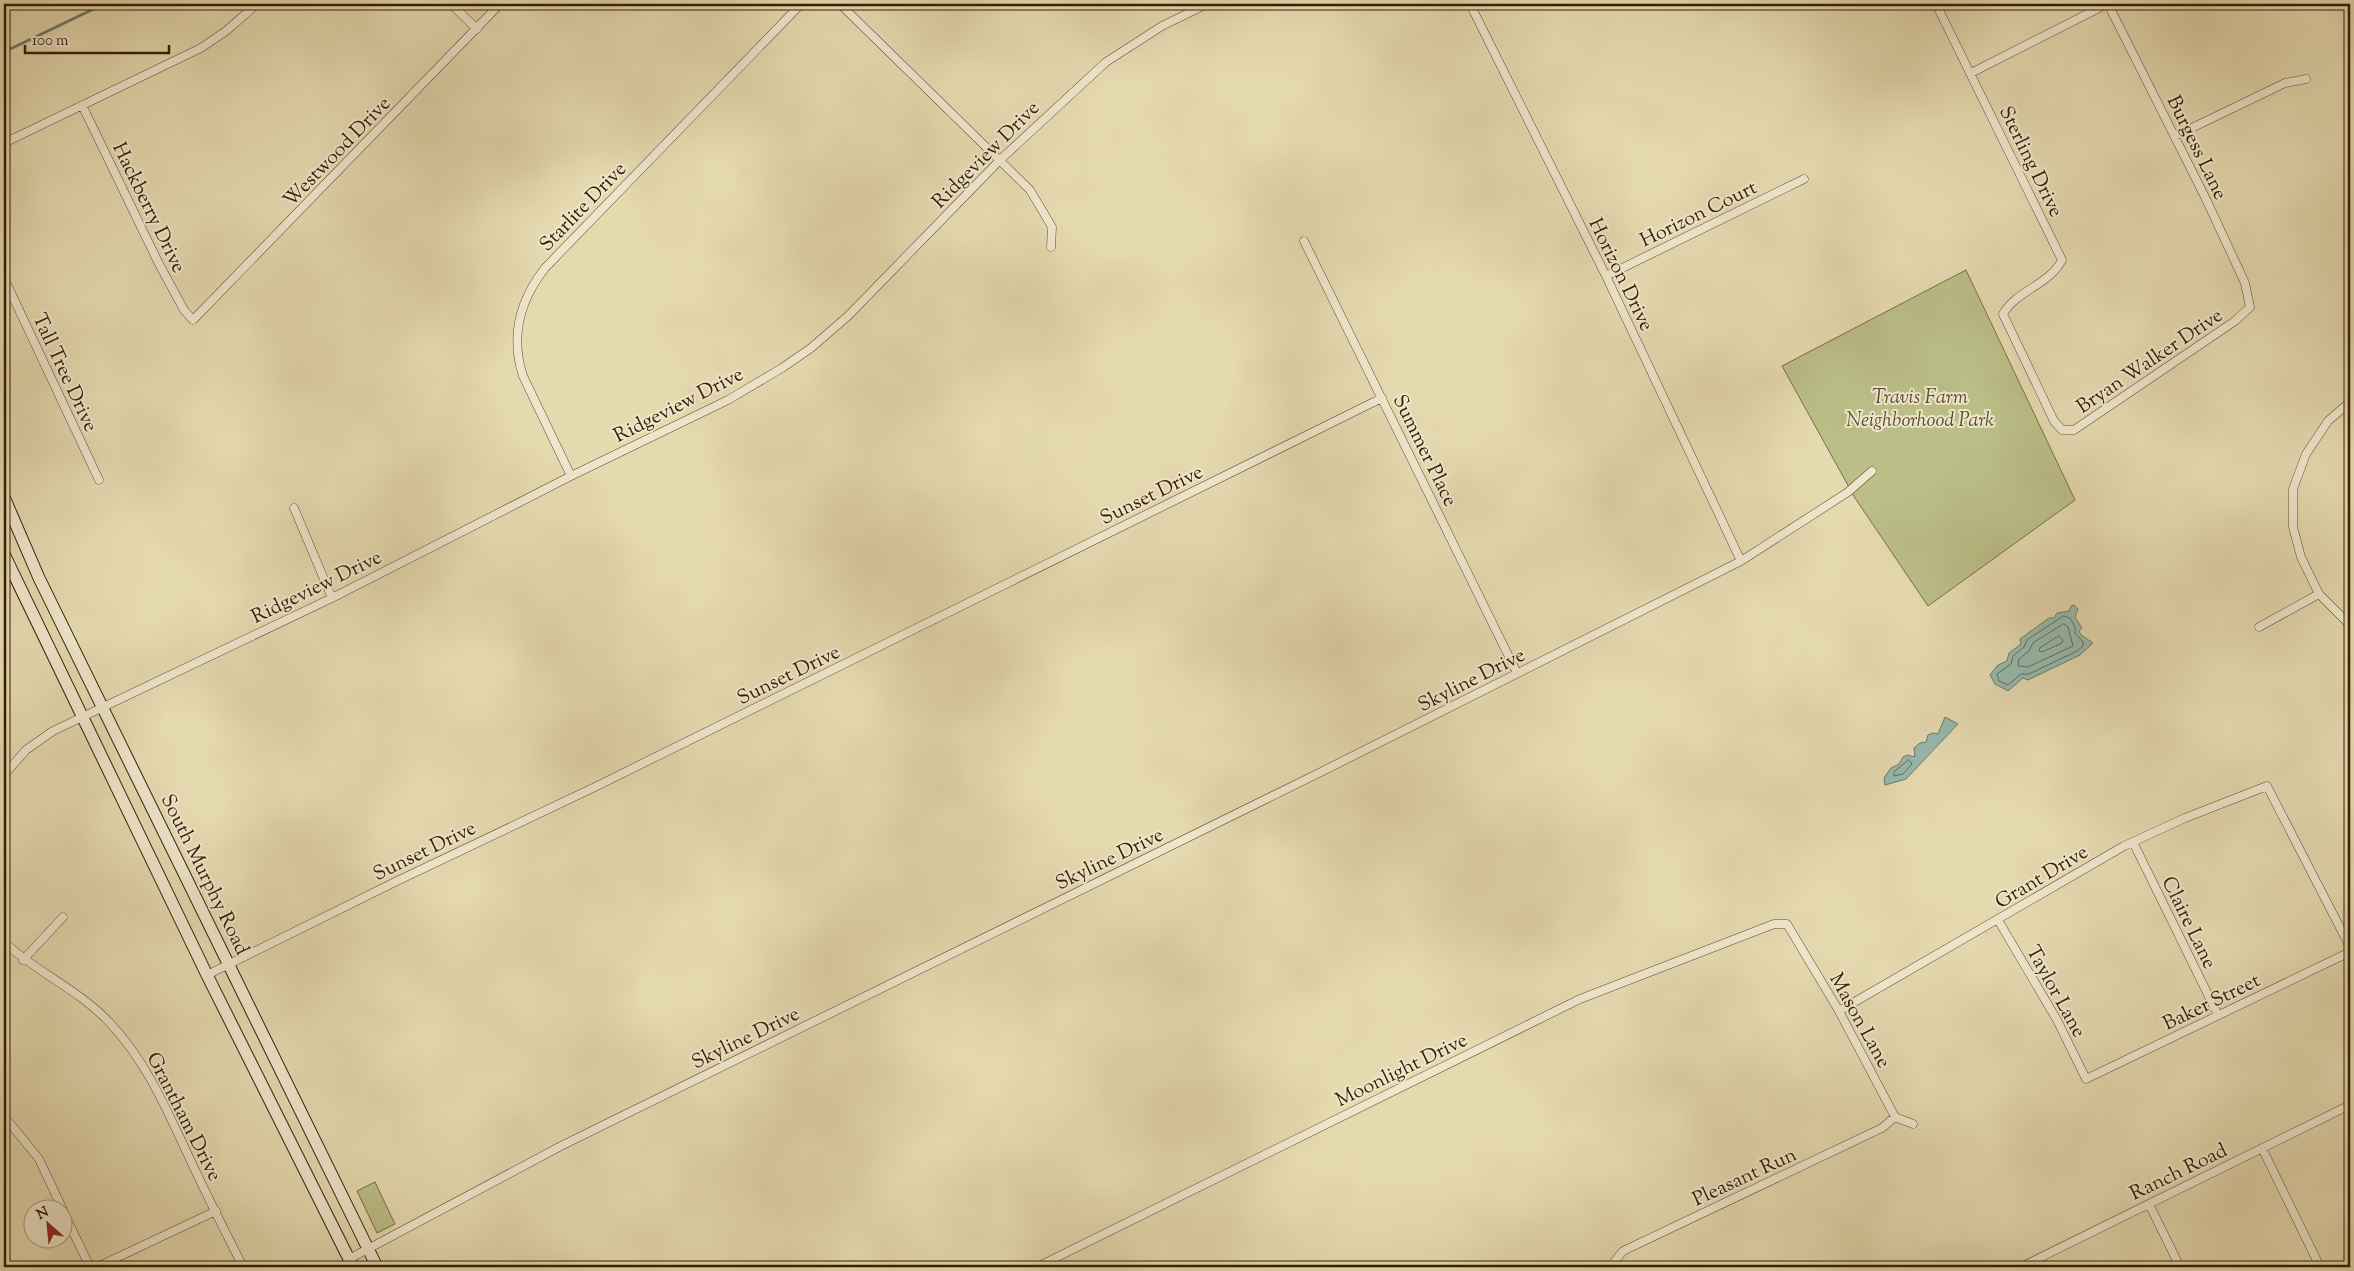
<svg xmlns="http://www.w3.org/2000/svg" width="2354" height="1271" font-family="'Sorts Mill Goudy',serif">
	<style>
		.green { fill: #bbbe87; stroke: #786e44 }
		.water { fill: #96baae; stroke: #707b69 }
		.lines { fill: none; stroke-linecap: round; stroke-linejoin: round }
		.shore { stroke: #666c58; stroke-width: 1 }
		.stream { stroke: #707b69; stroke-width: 3 }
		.street-casing { stroke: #624c2e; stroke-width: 9 }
		.secondary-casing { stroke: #361d02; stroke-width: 13 }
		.street { stroke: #eee6cc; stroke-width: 8 }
		.secondary { stroke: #eee6cc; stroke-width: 11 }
		.labels { text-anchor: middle; stroke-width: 4; stroke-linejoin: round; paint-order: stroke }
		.street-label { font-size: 20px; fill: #361d02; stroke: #eee6cc }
		.park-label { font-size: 20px; font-style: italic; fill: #5e4d2a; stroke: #eee6cc }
	</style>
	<rect width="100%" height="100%" fill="#e5d9b0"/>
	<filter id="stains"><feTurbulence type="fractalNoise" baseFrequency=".004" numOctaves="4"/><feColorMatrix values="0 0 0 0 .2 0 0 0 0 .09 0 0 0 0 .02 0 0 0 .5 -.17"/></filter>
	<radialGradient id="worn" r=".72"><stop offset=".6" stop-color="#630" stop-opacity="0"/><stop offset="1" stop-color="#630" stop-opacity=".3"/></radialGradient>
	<!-- green -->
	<path class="green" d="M1966 270 2075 500 1928 606 1855 498 1782 366Z
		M375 1182 395 1224 377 1233 357 1191Z"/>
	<!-- water -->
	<path class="water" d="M2074 605 2078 609 2075 617 2082 628 2079 631 2081 635 2093 643 2080 655 2028 680 2023 678 2008 691 1995 684 1990 675 1998 665 2007 661 2009 653 2021 644 2020 639 2049 618H2054L2057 613 2069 611 2071 606Z
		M1945 717 1958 724 1906 779 1885 785 1884 778 1891 768 1899 764 1903 757 1907 755 1915 757 1914 748 1920 743 1926 742 1928 735 1933 733 1938 734Z"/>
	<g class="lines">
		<!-- shore -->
		<path class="shore" d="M2064 616 2070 618 2075 627V633L2083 642V646L2077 651 2029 674H2021L2008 685 1999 681 1997 674 2011 664 2013 656 2024 647 2027 640Z
			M2064 624 2068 627 2073 646 2028 667 2018 666 2019 659 2029 651 2033 643Z
			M2059 636 2063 640 2062 643 2042 652 2039 651 2040 648Z
			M1909 760 1912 764 1903 774 1894 776V772Z"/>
		<!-- stream -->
		<path class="stream" d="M4 52 104 4"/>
		<defs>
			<path id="street" d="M451 4 477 29
				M840 4 1030 190 1052 227 1051 247
				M1470 4 1606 276 1741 561
				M1936 4 2062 260C2049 285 2017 290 2003 314L2054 421 2062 430H2074L2235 321 2250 307 2245 283 2205 197 2108 4
				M1971 73 2107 4
				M82 105 158 262 184 310 193 320 500 4
				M2175 136 2285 83 2306 79
				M4 143 201 48 226 31 257 4
				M1304 241 1517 673
				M1606 276 1804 179
				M4 278 99 480
				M2350 402 2328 421 2306 454 2293 489V527L2301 557 2319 594 2350 625
				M571 476 523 376C510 336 520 300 545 268L801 4
				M294 508 332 598
				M2259 627 2319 594
				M4 775 26 750 53 731 332 598 571 476 728 400 782 368 811 348 848 316 1000 160 1106 62 1162 26 1207 4
				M2133 842 2218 1015
				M1998 920 2057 1020 2086 1079 2350 952
				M4 942C36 972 79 990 109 1022 150 1065 171 1120 196 1172 211 1204 227 1235 243 1267
				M23 960 63 917
				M207 975 395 882 597 786 1382 398
				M1839 1011 2124 846 2185 818 2267 786 2350 947
				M4 1116 39 1159 62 1208
				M2262 1148 2320 1267
				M2149 1204 2180 1267
				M62 1209 90 1267
				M349 1259 561 1146 1321 772 1741 561 1848 492 1872 471
				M97 1267 216 1211
				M1037 1267 1580 999 1774 924H1787L1839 1011 1895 1117 1913 1124
				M1610 1267 1623 1251 1882 1128 1895 1117
				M2021 1267 2350 1105"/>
			<path id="secondary" d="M4 497 39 578 377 1267
				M4 554 207 975 353 1267"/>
		</defs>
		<!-- street casing -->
		<use href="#street" class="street-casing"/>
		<!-- secondary casing -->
		<use href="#secondary" class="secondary-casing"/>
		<!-- street -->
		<use href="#street" class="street"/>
		<!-- secondary -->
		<use href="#secondary" class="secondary"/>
	</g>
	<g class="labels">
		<!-- street labels -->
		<g class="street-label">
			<text transform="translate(2198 147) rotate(64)" y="7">Burgess Lane</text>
			<text transform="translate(336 151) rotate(-46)" y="7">Westwood Drive</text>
			<text transform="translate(985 154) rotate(-45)" y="7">Ridgeview Drive</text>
			<text transform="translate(2032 161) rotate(64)" y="7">Sterling Drive</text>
			<text transform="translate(582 206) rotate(-46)" y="7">Starlite Drive</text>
			<text transform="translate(150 207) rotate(64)" y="7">Hackberry Drive</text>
			<text transform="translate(1698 213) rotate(-26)" y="7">Horizon Court</text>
			<text transform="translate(1622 274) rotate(64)" y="7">Horizon Drive</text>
			<text transform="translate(2149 360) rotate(-34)" y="7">Bryan Walker Drive</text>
			<text transform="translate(66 372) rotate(65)" y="7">Tall Tree Drive</text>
			<text transform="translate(678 404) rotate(-27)" y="7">Ridgeview Drive</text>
			<text transform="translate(1426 450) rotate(64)" y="7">Summer Place</text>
			<text transform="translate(1151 494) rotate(-26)" y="7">Sunset Drive</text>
			<text transform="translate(316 586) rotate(-26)" y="7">Ridgeview Drive</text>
			<text transform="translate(788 674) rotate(-26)" y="7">Sunset Drive</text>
			<text transform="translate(1471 679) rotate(-27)" y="7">Skyline Drive</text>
			<text transform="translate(424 850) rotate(-26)" y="7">Sunset Drive</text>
			<text transform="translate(1109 858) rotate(-26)" y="7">Skyline Drive</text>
			<text transform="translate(206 874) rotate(64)" y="7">South Murphy Road</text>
			<text transform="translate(2041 876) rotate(-31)" y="7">Grant Drive</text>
			<text transform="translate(2190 922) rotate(64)" y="7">Claire Lane</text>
			<text transform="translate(2057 991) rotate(61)" y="7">Taylor Lane</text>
			<text transform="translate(2211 1001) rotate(-26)" y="7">Baker Street</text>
			<text transform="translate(1861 1020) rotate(61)" y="7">Mason Lane</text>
			<text transform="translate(745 1037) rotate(-26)" y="7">Skyline Drive</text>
			<text transform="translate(1401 1069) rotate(-26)" y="7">Moonlight Drive</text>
			<text transform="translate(185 1116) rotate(63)" y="7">Grantham Drive</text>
			<text transform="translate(2178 1171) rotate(-26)" y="7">Ranch Road</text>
			<text transform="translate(1744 1176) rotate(-25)" y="7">Pleasant Run</text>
		</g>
		<!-- park labels -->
		<g class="park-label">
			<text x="1920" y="403">Travis Farm<tspan x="1920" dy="23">Neighborhood Park</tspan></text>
		</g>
	</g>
	<!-- margin -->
	<rect width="2354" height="1271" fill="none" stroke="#e5d9b0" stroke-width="20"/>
	<rect x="5" y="5" width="2344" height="1261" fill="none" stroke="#361d02" stroke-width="2.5"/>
	<rect x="10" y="10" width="2334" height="1251" fill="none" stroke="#361d02"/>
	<!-- north arrow -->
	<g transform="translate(48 1224) rotate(333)"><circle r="24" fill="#eee6cc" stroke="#a4967b"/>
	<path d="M0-4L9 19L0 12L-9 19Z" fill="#8f2418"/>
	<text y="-8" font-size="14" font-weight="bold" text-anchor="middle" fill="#361d02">N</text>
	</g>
	<!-- scale -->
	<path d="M25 45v8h144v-8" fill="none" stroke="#361d02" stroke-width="2.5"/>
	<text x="32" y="45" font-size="15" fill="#361d02" stroke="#eee6cc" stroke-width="4" paint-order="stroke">100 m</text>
	<rect width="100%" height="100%" filter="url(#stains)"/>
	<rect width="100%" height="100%" fill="url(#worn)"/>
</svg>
